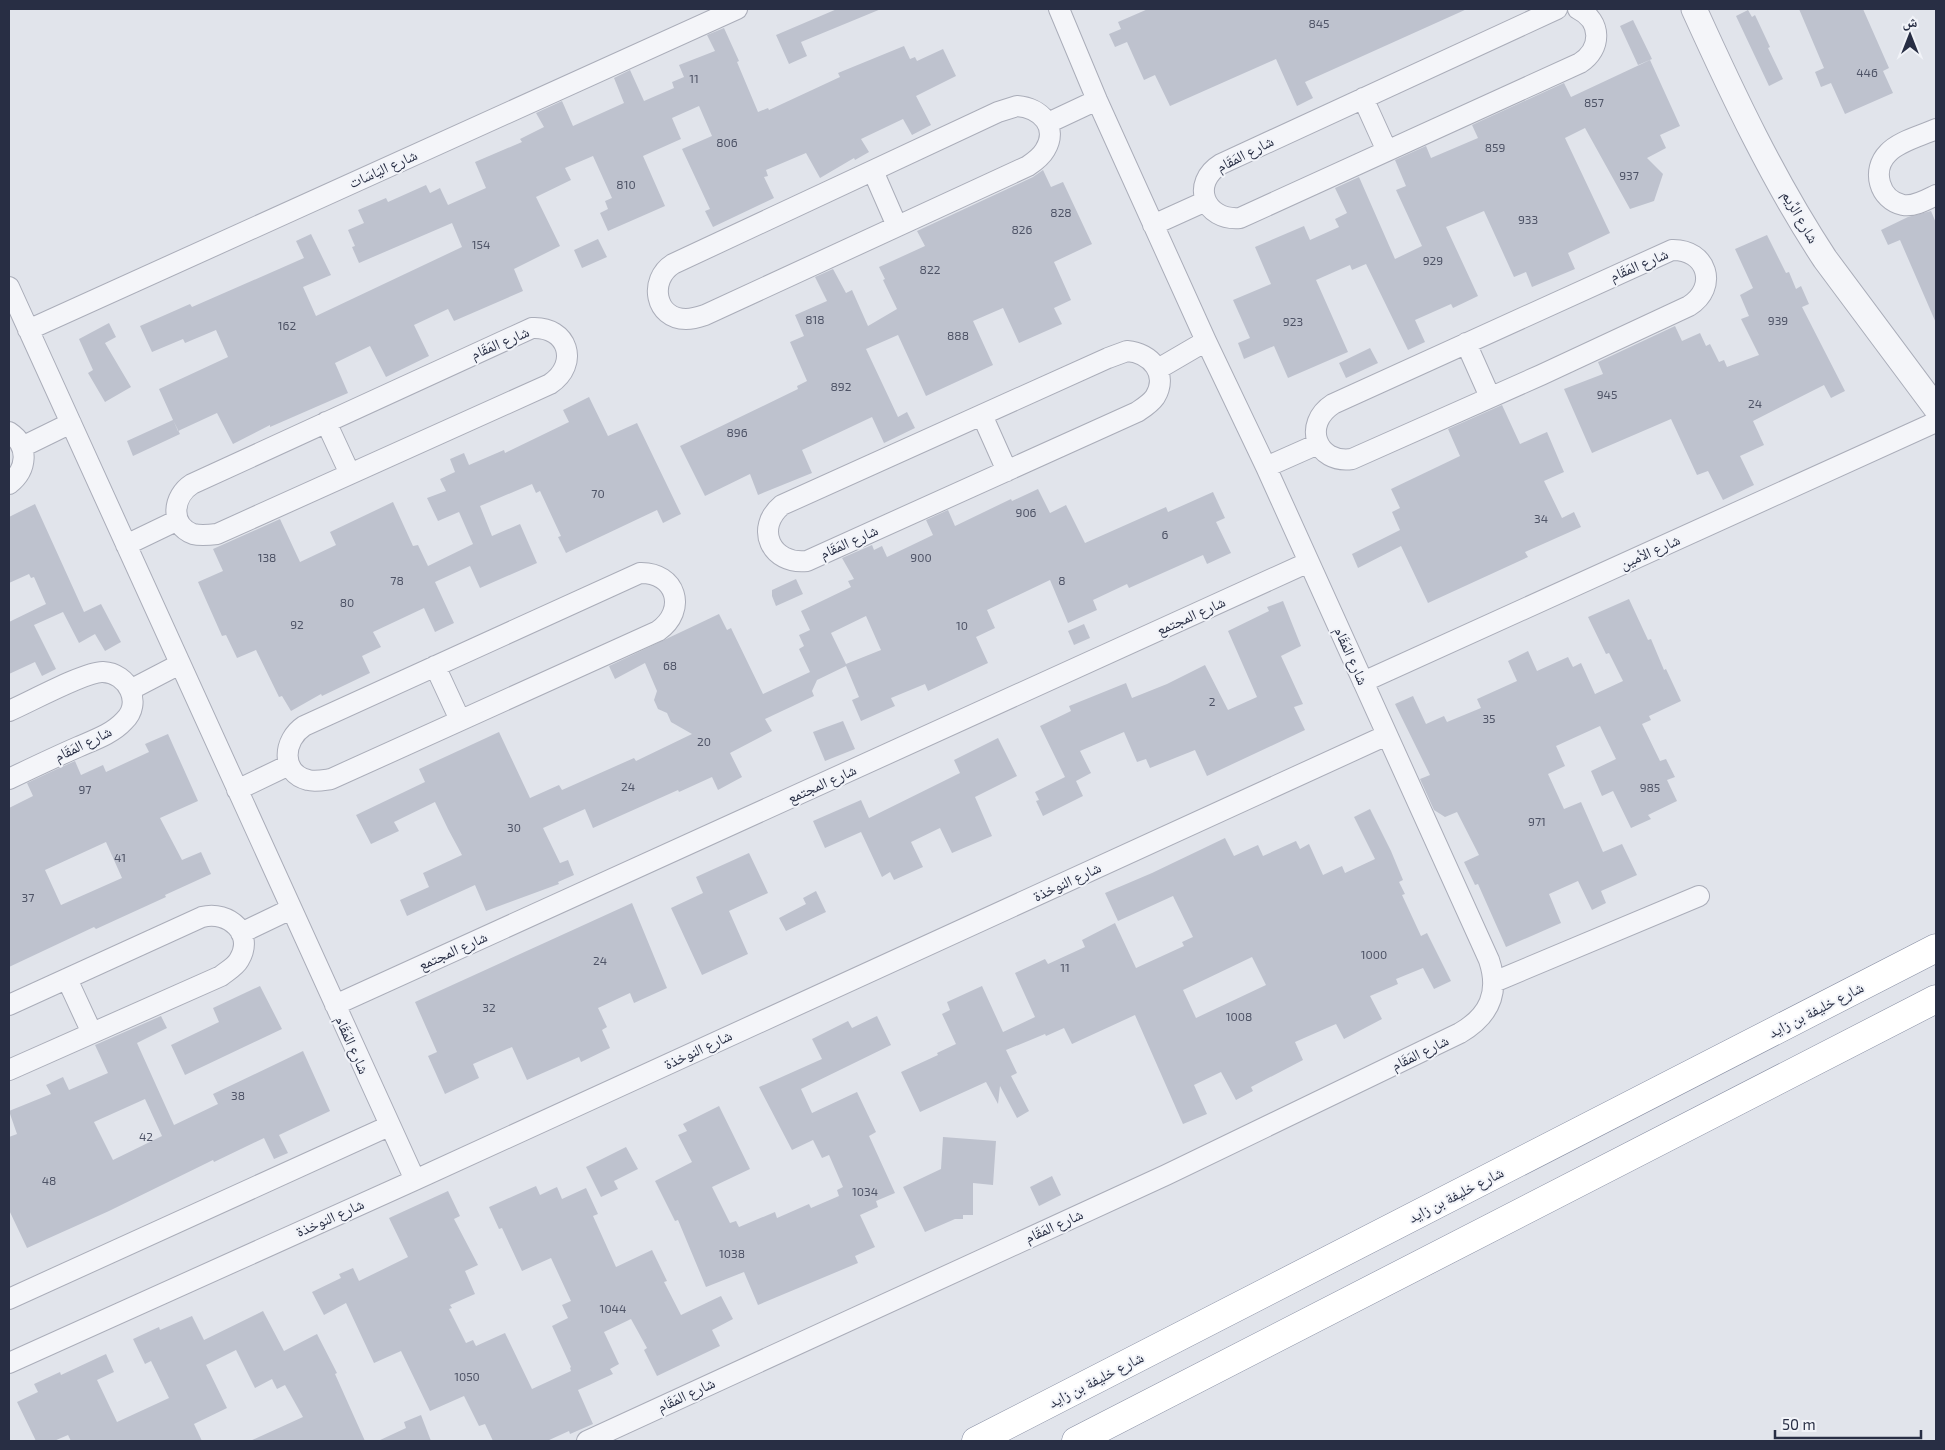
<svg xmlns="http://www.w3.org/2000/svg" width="1945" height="1450" font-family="'Exo 2','Noto Naskh Arabic',sans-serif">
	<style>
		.building { fill: #bec2ce; fill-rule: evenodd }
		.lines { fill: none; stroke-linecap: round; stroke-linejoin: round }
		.minor-casing { stroke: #aaadb9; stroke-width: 22 }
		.tertiary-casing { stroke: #aaadb9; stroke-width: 27 }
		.trunk-casing { stroke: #878ea3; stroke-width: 29 }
		.minor { stroke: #f4f5f9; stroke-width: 20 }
		.tertiary { stroke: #f4f5f9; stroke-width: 25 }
		.trunk { stroke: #fff; stroke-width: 28 }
		.labels { text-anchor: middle; stroke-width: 4; stroke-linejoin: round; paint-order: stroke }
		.number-label { font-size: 12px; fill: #4e5366 }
		.street-label { font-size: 15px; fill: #282e44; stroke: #f1f3f8 }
	</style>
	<rect width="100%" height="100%" fill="#e1e4eb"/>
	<!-- building -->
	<path class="building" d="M837 9H881L801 42 807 56 789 64 776 35Z
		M1148 9H1467L1305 82 1313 98 1297 106 1276 59 1170 106 1155 75 1144 80 1127 42 1115 47 1109 34 1121 29 1118 22Z
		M1799 9H1863L1889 68 1883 71 1893 93 1845 114 1831 83 1821 87 1815 72 1824 68Z
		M1748 10 1752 17 1755 15 1770 47 1768 48 1783 79 1769 86 1736 16Z
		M1633 20 1652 59 1638 65 1620 26Z
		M724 28 739 61 737 62 758 112 768 108 769 110 840 77 838 73 904 46 910 59 915 57 917 61 943 49 956 76 916 96 931 125 912 135 903 119 861 139 869 152 855 160 854 158 820 178 806 153 766 170 768 176 764 177 774 198 713 227 705 211 710 209 682 149 712 136 699 106 672 118 681 139 643 156 665 206 608 231 600 213 608 209 605 201 612 198 593 156 565 168 571 180 536 197 560 246 514 269 523 291 454 321 448 309 414 325 429 356 386 377 370 346 335 363 348 393 270 427V425L233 444 217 413 178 431 159 389 228 357 216 330 185 343 183 339 152 352 140 326 190 304 192 307 304 258 296 241 311 234 331 275 303 287 316 316 462 247 452 223 359 263 352 247 355 246 348 230 364 223 358 210 386 198 388 202 426 185 430 193 440 188 448 205 486 188 475 162 522 142 520 139 544 127 536 113 562 101 573 126 624 103 614 78 630 70 644 101 674 88 672 82 684 77 679 65 715 51 707 35Z
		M1650 60 1680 126 1660 135 1666 148 1647 158 1663 174 1654 201 1630 209 1585 128 1565 138 1610 233 1568 253 1575 269 1532 287 1526 272 1514 277 1484 211 1446 227 1478 296 1453 308 1451 304 1415 320 1425 342 1408 350 1366 264 1352 270 1350 265 1316 280 1348 352 1288 378 1274 346 1244 359 1238 343 1250 338 1233 300 1271 284 1255 247 1304 226 1310 240 1339 227 1335 219 1347 213 1335 188 1359 177 1395 259 1422 246 1396 190 1406 186 1395 160 1426 146 1431 158 1478 138 1472 125 1564 83 1571 97Z
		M1043 170 1051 187 1063 182 1092 244 1054 262 1071 300 1054 308 1062 324 1019 343 1003 308 973 321 993 365 926 396 898 335 866 349 898 417 907 412 915 428 884 443 872 417 802 450 812 473 758 495 750 474 705 496 680 446 798 389 797 386 807 381 790 342 804 336 795 315 827 301 815 277 833 269 846 293 852 290 868 326 897 309 883 280 885 279 879 267 925 246 917 231 1033 177Z
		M1931 211 1936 223V323L1900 240 1888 245 1881 230 1908 217Z
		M1767 235 1786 273 1789 272 1796 289 1801 286 1809 304 1802 307 1845 391 1831 398 1824 385 1753 421 1764 445 1740 456 1754 485 1723 500 1708 471 1697 475 1671 419 1592 453 1564 389 1603 374 1598 362 1675 326 1682 341 1700 333 1706 346 1710 344 1719 362 1724 360 1727 367 1759 355 1741 319 1749 316 1740 295 1753 288 1735 249Z
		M598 239 607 257 582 268 574 250Z
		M109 323 116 337 105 343 131 387 105 402 88 373 93 370 79 339Z
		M1370 348 1378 363 1346 378 1339 363Z
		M589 397 608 436 637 423 681 514 663 523 657 510 566 553 558 537 561 536 540 491 536 493 532 484 480 506 492 536 520 524 537 563 480 588 470 566 435 582 454 623 435 632 424 608 373 632 381 647 362 656 370 673 322 696 321 694 291 711 282 696 279 697 256 650 237 658 226 635 222 636 198 582 223 571 213 549 280 519 300 562 336 545 330 532 393 502 413 546 418 545 428 566 473 544 459 512 438 521 427 498 446 491 440 479 455 472 450 459 464 453 469 465 504 450 505 453 569 422 563 410Z
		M1502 405 1520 444 1547 432 1564 472 1544 481 1562 518 1574 512 1581 527 1525 552 1528 557 1428 603 1401 546 1358 568 1352 554 1400 530 1392 512 1400 508 1391 489 1460 456 1448 429Z
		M173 420 180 434 133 456 127 441Z
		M1038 489 1050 513 1066 505 1085 543 1166 507 1168 512 1213 492 1225 518 1216 522 1231 553 1207 564 1203 555 1129 588 1127 584 1093 600 1097 610 1068 623 1050 580 987 610 995 628 976 637 988 663 928 691 925 684 891 698 895 706 861 721 852 700 859 697 846 666 817 680 812 691 814 696 765 719 772 731 730 753 742 777 718 790 712 777 679 792 678 790 593 828 585 809 543 828 560 863 568 860 574 875 558 882 559 884 486 911 475 885 407 916 400 900 429 887 423 873 462 855 448 829 435 802 394 822 399 831 371 844 356 815 425 782 419 769 499 732 530 798 559 785 562 790 634 758 636 761 692 734 671 722 667 713 658 709 654 700 657 691 645 663 615 679 609 666 719 614 727 630 731 628 763 694 810 672 799 649 804 646 799 635 810 630 801 611 851 587 848 581 854 579 842 558 872 545 874 550 882 546 887 557 933 535 926 520 948 510 955 526 1011 499 1012 501ZM866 616 881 650 846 664 831 633Z
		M35 504 84 612 101 604 121 642 105 651 95 634 79 643 63 612 34 625 56 669 42 676 35 662 9 674V622L46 604 34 577 31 578 29 574 9 583V517Z
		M796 579 803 594 776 606 772 596V590Z
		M1629 599 1648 640 1651 639 1664 670 1666 669 1681 701 1649 716 1651 720 1642 724 1660 761 1666 759 1675 777 1667 780 1677 801 1648 815 1651 819 1631 828 1613 791 1602 796 1591 771 1616 759 1600 726 1556 746 1565 766 1548 774 1564 809 1581 802 1603 852 1622 844 1637 875 1601 891 1606 903 1592 910 1578 881 1549 894 1561 923 1506 947 1478 884 1475 885 1464 862 1479 855 1457 812 1445 817 1434 810 1420 779 1430 775 1395 704 1413 696 1426 724 1444 716 1447 722 1481 708 1477 699 1517 681 1508 661 1528 651 1537 671 1568 657 1573 667 1581 663 1595 694 1623 681 1609 653 1606 654 1588 617Z
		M1283 601 1301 646 1281 656 1303 704 1294 707 1305 730 1207 776 1195 750 1150 768 1146 759 1137 762 1124 732 1080 751 1091 773 1076 781 1083 796 1043 816 1036 801 1039 800 1035 792 1065 777 1040 726 1071 711 1069 706 1126 683 1132 698 1167 684 1205 665 1228 710 1257 697 1228 631 1269 611 1267 607Z
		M1084 624 1090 638 1074 645 1068 631Z
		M843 721 855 749 825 761 813 732Z
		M168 734 198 801 160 818 182 860 201 852 211 874 165 895 166 897 96 929 94 927 9 967V808L33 796 27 783 57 769 75 761 81 775 103 765 106 772 149 752 145 744ZM106 842 122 878 61 905 45 870Z
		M998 738 1017 776 975 797 992 836 952 853 940 828 911 842 923 867 894 880 890 872 882 877 861 832 825 848 813 821 861 800 869 818 960 773 954 760Z
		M1370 809 1391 851 1403 880 1399 882 1405 894 1402 895 1421 936 1427 933 1451 981 1434 989 1423 968 1396 979 1398 984 1370 996 1382 1019 1344 1039 1336 1024 1295 1042 1303 1060 1251 1087 1253 1091 1236 1100 1221 1072 1194 1085 1207 1114 1183 1124 1135 1015 1072 1044 1064 1028 1046 1036 1045 1034 1006 1050 1017 1073 1011 1076 1029 1111 1017 1118 1000 1086 998 1104 986 1082 920 1112 901 1072 938 1055 937 1053 956 1044 942 1014 950 1010 947 1002 982 986 1003 1032 1035 1017 1015 973 1045 959 1048 964 1085 947 1082 940 1115 923 1136 968 1184 946 1182 942 1193 937 1173 896 1118 921 1105 893 1152 873 1225 838 1234 856 1258 845 1263 856 1296 841 1300 849 1309 844 1323 875 1342 866 1345 873 1375 859 1354 817ZM1252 957 1266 985 1196 1018 1183 990Z
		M749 853 768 893 729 911 748 954 702 975 671 908 703 893 696 877Z
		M816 891 826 912 786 931 779 918 806 904 803 898Z
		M632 903 667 988 634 1003 630 993 598 1008 607 1027 602 1030 610 1048 581 1062 579 1057 527 1080 512 1047 473 1064 479 1078 445 1094 428 1056 437 1052 415 1002Z
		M260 986 282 1029 185 1075 171 1045 219 1022 213 1008Z
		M161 1016 167 1028 137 1043 174 1125 218 1104 213 1094 303 1051 330 1111 279 1135 288 1153 274 1159 264 1138 214 1162 213 1160 109 1211 27 1248 9 1210V1137L17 1134 9 1111 51 1094 46 1085 63 1077 69 1090 108 1073 95 1045ZM145 1099 162 1136 113 1160 94 1122Z
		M877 1016 891 1045 801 1089 812 1113 857 1092 876 1132 869 1136 895 1193 876 1201 878 1207 860 1215 875 1247 855 1256 858 1263 758 1305 744 1272 706 1287 678 1220 675 1221 655 1181 692 1162 678 1135 687 1131 683 1124 719 1106 750 1169 712 1187 730 1223 736 1221 739 1227 775 1212 777 1218 809 1204 811 1208 839 1196 837 1190 843 1187 829 1155 822 1158 813 1140 792 1150 759 1087 822 1059 812 1039 848 1021 852 1028Z
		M943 1137 996 1141 993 1185 973 1183V1215H963V1219H955L925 1232 903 1187 941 1169Z
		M626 1147 638 1169 614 1181 618 1189 601 1197 586 1167Z
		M1052 1176 1061 1195 1039 1206 1030 1187Z
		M536 1186 540 1195 557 1187 562 1199 586 1188 598 1214 593 1216 616 1267 652 1250 667 1281 664 1282 681 1315 721 1296 733 1319 712 1330 720 1346 657 1376 644 1350 647 1348 631 1319 604 1332 619 1364 610 1369 613 1374 578 1390 593 1424 570 1434 569 1431 547 1441H493L485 1424 479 1426 464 1396 430 1411 401 1351 374 1363 346 1303 324 1315 312 1292 341 1278 339 1274 353 1268 359 1281 408 1257 389 1218 448 1191 460 1216 454 1219 478 1265 465 1271 475 1294 450 1305 452 1308 449 1309 466 1343 473 1340 476 1346 505 1333 532 1389 571 1371 570 1368 571 1367 552 1326 568 1318 562 1305 571 1301 551 1258 522 1271 502 1228 499 1229 489 1207Z
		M263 1311 284 1351 317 1334 337 1373 335 1374 365 1441H250L303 1417 285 1385 277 1389 272 1379 255 1388 236 1350 206 1365 227 1408 194 1424 202 1441H71L68 1435 54 1441H36L17 1402 38 1392 34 1384 60 1372 61 1375 106 1354 114 1372 97 1380 117 1422 169 1398 151 1361 145 1364 133 1339 159 1327 160 1330 192 1316 204 1340Z
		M421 1415 431 1441H378L406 1428 404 1422Z"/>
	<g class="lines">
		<defs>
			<path id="minor" d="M1557 9 1221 164C1190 183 1204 221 1240 218L1580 63C1602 49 1602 21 1578 9
				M1363 98 1387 151
				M1017 106C1041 108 1059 127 1045 150 1041 157 1034 162 1028 166L705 315C699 317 693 319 686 319 655 319 648 280 673 264L998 112Z
				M1048 123 1097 100
				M1936 129C1921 136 1899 141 1888 153 1871 170 1879 200 1903 205 1914 207 1926 200 1936 195
				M873 171 897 226
				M1153 225 1206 201
				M1672 250C1707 249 1719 287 1689 306L1541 375 1352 459C1316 464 1302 424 1333 404Z
				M9 287 415 1180
				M532 328C568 326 580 364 550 384L217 534C209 535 201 536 193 534 169 525 173 496 192 484Z
				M28 330 737 9
				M1466 343 1490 397
				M1127 351C1151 353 1169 374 1155 397 1150 404 1143 408 1137 412L807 561C771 565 754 528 782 505L1108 358Z
				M1158 369 1206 341
				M982 415 1007 471
				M326 422 350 474
				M9 432C30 446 27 470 9 484
				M22 447 71 423
				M1266 467 1318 444
				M126 545 178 520
				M640 573C676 572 688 610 658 631L331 779C324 780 315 782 308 780 280 773 283 740 304 726Z
				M435 666 460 720
				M1363 682 1936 422
				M130 690 180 664
				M9 711C28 703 86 671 103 672 128 673 143 703 124 721 112 734 94 740 78 747 55 757 32 768 9 779
				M237 790 289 765
				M241 933 291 909
				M67 979 92 1033
				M1494 982 1699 896
				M9 1005 202 917C229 910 255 934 239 960 235 967 227 971 221 976L9 1070
				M335 1005 1309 562
				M9 1299 389 1126
				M9 1363 415 1180 1387 735
				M587 1441 1166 1175 1460 1033C1489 1016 1500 993 1489 960L1266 467 1206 341 1097 100 1059 9"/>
			<path id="tertiary" d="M1694 9C1733 95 1773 180 1825 259L1936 408"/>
			<path id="trunk" d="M976 1441 1936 948
				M1076 1441 1936 999"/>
		</defs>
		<!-- minor casing -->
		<use href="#minor" class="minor-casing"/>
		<!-- tertiary casing -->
		<use href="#tertiary" class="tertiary-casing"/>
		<!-- trunk casing -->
		<use href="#trunk" class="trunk-casing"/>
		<!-- minor -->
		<use href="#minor" class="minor"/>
		<!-- tertiary -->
		<use href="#tertiary" class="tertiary"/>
		<!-- trunk -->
		<use href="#trunk" class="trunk"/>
	</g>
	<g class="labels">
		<!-- number labels -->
		<g class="number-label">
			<text x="1319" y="28">845</text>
			<text x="1867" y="77">446</text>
			<text x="694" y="83">11</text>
			<text x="1594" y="107">857</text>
			<text x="727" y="147">806</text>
			<text x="1495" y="152">859</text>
			<text x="1629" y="180">937</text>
			<text x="626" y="189">810</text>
			<text x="1061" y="217">828</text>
			<text x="1528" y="224">933</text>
			<text x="1022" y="234">826</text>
			<text x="481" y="249">154</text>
			<text x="1433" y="265">929</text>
			<text x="930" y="274">822</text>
			<text x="815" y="324">818</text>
			<text x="1778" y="325">939</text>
			<text x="1293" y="326">923</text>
			<text x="287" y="330">162</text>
			<text x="958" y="340">888</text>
			<text x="841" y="391">892</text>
			<text x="1607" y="399">945</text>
			<text x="1755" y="408">24</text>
			<text x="737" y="437">896</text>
			<text x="598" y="498">70</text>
			<text x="1026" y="517">906</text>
			<text x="1541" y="523">34</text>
			<text x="1165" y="539">6</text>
			<text x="267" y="562">138</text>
			<text x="921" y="562">900</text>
			<text x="397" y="585">78</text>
			<text x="1062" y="585">8</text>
			<text x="347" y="607">80</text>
			<text x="297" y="629">92</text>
			<text x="962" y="630">10</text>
			<text x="670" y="670">68</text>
			<text x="1212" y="706">2</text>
			<text x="1489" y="723">35</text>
			<text x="704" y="746">20</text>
			<text x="628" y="791">24</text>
			<text x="1650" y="792">985</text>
			<text x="85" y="794">97</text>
			<text x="1537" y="826">971</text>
			<text x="514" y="832">30</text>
			<text x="120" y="862">41</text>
			<text x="28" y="902">37</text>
			<text x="1374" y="959">1000</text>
			<text x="600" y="965">24</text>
			<text x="1065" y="972">11</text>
			<text x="489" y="1012">32</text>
			<text x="1239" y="1021">1008</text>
			<text x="238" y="1100">38</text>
			<text x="146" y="1141">42</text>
			<text x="49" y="1185">48</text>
			<text x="865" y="1196">1034</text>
			<text x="732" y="1258">1038</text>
			<text x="613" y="1313">1044</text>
			<text x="467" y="1381">1050</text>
		</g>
		<!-- street labels -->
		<g class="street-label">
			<text transform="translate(1245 154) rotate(-27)" y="5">شارع المَقَام</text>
			<text transform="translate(383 169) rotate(-24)" y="5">شارع اليَاسَات</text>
			<text transform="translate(1800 217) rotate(60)" y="5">شارع الرِّيم</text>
			<text transform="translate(1639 265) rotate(-23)" y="5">شارع المَقَام</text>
			<text transform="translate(500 343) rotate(-23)" y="5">شارع المَقَام</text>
			<text transform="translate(849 542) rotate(-24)" y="5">شارع المَقَام</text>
			<text transform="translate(1650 552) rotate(-24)" y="5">شارع الأمين</text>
			<text transform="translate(1191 616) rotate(-24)" y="5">شارع المجتمع</text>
			<text transform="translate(1351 656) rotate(66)" y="5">شارع المَقَام</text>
			<text transform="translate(83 744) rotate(-26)" y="5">شارع المَقَام</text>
			<text transform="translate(822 784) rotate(-24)" y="5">شارع المجتمع</text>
			<text transform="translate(1067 882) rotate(-25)" y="5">شارع النوخذة</text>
			<text transform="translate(453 951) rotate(-24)" y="5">شارع المجتمع</text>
			<text transform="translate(1816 1010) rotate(-27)" y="5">شارع خليفة بن زايد</text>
			<text transform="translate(352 1045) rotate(66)" y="5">شارع المَقَام</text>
			<text transform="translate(698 1050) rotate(-25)" y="5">شارع النوخذة</text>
			<text transform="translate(1420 1053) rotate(-26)" y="5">شارع المَقَام</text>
			<text transform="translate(1456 1195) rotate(-27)" y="5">شارع خليفة بن زايد</text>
			<text transform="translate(330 1218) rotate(-24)" y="5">شارع النوخذة</text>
			<text transform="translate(1054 1226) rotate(-24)" y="5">شارع المَقَام</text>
			<text transform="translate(1096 1380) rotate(-27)" y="5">شارع خليفة بن زايد</text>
			<text transform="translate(686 1395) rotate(-25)" y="5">شارع المَقَام</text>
		</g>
	</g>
	<!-- border -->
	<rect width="1945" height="1450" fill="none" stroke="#282e44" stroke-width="20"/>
	<!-- north arrow -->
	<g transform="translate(1910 35)" stroke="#f1f3f8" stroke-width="4" paint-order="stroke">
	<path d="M0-4L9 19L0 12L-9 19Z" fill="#282e44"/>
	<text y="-8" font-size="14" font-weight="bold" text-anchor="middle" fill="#282e44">ش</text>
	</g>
	<!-- scale -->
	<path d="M1775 1430v8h146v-8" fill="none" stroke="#282e44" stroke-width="2.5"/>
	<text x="1782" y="1430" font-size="15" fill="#282e44" stroke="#f1f3f8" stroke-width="4" paint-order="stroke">50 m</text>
</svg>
